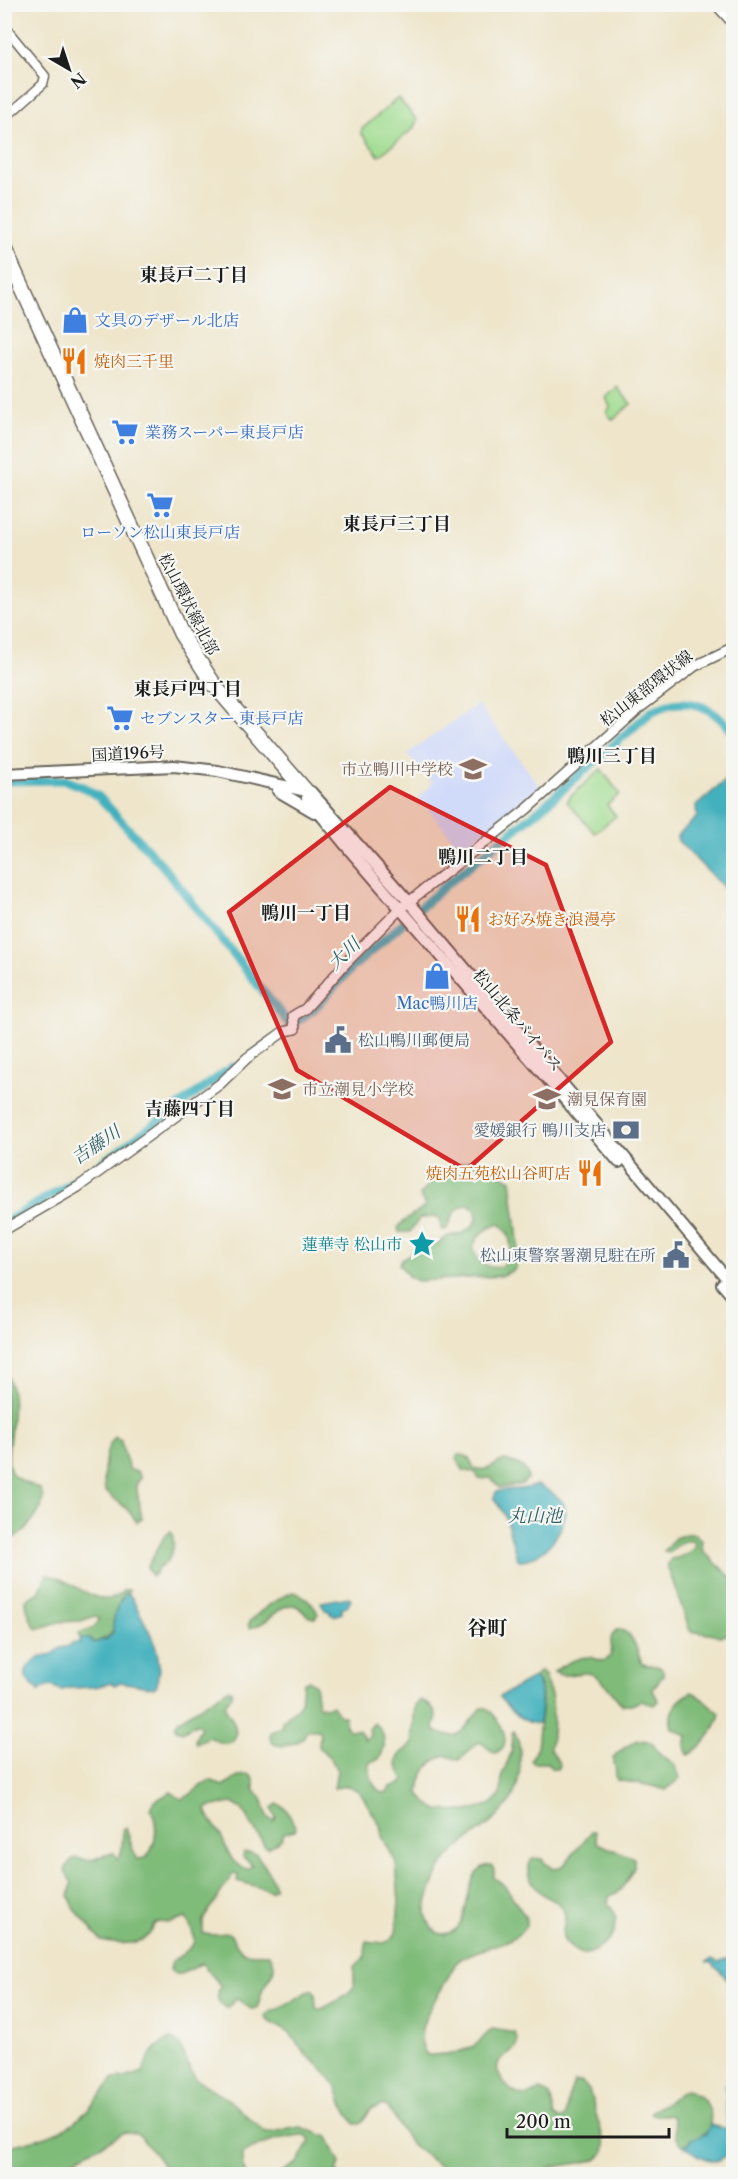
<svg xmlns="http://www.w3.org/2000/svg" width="738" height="2179" font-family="'Libre Caslon Text','Noto Serif JP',serif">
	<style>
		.built { fill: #d0daf9 }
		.green { fill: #9fdb8e; stroke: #5e7c55; stroke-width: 1.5 }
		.forest { fill: #7fbb79; stroke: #4e6c4a; stroke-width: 1.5; fill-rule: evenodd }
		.water { fill: #42b1bd; stroke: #2f666c; stroke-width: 1.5 }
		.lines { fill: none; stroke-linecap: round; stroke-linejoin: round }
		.river { stroke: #42b1bd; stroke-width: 9 }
		.secondary-casing { stroke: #666259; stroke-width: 11 }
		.primary-casing { stroke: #666259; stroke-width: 12 }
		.highway-casing { stroke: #666259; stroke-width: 14 }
		.secondary { stroke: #fff; stroke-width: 8 }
		.primary { stroke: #fff; stroke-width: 9 }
		.highway { stroke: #fff; stroke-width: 10 }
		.marked { fill: #d62828; fill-opacity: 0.2; stroke: #d62828; stroke-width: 4.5; stroke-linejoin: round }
		.labels { text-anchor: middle; stroke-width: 4.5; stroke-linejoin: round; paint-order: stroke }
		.shop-label { font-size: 16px; fill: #366cbe; stroke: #f6f6f2; text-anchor: start }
		.food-label { font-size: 16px; fill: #c56008; stroke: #f6f6f2; text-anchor: start }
		.street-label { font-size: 16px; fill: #1c1c1c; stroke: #f6f6f2 }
		.education-label { font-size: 16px; fill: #785e54; stroke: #f6f6f2; text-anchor: start }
		.service-label { font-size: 16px; fill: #4e5e75; stroke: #f6f6f2; text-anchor: end }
		.culture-label { font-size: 16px; fill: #0d838f; stroke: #f6f6f2; text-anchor: end }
		.neighbourhood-label { font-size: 18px; font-weight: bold; fill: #1c1c1c; stroke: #f6f6f2 }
		.water-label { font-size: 18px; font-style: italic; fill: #2d5f64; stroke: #f6f6f2 }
		.quarter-label { font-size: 20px; font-weight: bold; fill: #1c1c1c; stroke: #f6f6f2 }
	</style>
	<rect width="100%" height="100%" fill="#f6f6f2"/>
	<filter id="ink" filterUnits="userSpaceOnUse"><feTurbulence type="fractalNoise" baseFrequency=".0167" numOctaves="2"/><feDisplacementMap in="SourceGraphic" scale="12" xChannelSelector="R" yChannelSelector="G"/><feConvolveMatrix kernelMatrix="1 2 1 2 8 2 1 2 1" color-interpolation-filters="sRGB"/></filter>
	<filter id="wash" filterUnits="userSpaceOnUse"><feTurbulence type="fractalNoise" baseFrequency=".008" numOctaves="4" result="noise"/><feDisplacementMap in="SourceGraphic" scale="24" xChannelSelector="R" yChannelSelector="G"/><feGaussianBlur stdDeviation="1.35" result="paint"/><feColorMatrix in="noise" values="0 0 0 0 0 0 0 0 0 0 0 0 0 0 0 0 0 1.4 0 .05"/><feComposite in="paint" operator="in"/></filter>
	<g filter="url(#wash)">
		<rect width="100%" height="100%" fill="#eee5ca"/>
		<!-- built -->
		<path class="built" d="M478 704 541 788 461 849 418 797 433 783 407 754Z"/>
		<!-- green -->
		<path class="green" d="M398 98 417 120 413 129 379 156 361 133 362 129Z
			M617 387 631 404 613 420 607 413 610 407 606 398Z
			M601 769 620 794 607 805 616 816 595 833 567 802 571 796Z"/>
		<!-- forest -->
		<path class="forest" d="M474 1159 511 1180 518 1241 517 1264 514 1270 501 1276 418 1281 408 1276 399 1264 402 1259 419 1248 437 1244 448 1236 462 1234 473 1226 477 1220 476 1211 469 1204C454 1208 452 1216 447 1229L444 1230 441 1229 440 1220 437 1217 420 1218 410 1232H399L398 1228C405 1217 417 1215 425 1206L420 1195C435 1176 451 1164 474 1159ZM499 1224C510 1230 516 1253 505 1263 492 1275 475 1260 473 1247 477 1235 488 1227 499 1224Z
			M5 1371C24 1404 0 1452 12 1474 18 1481 33 1484 41 1490L43 1498 41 1508 35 1517 24 1532 5 1542Z
			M115 1437 121 1440C122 1448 127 1463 130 1470L138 1472 141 1477 136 1485 142 1519 137 1522 126 1508 105 1491C103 1475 103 1450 115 1437Z
			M459 1455C470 1454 469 1461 474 1468 488 1473 493 1464 505 1460 515 1463 528 1466 528 1478L522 1484 500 1488 491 1478 479 1479 475 1472 464 1471 456 1458Z
			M171 1531C175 1540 174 1551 168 1560 164 1567 158 1565 155 1574L152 1576 147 1568 164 1537Z
			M686 1534H695L702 1541V1549L704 1552 733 1579 732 1634 721 1636 690 1631 667 1565 671 1559C680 1558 689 1553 695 1547L694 1542C683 1537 676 1547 669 1553L664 1551 675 1538Z
			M46 1575C70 1575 102 1617 124 1590H129C127 1594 123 1597 120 1601 107 1626 125 1634 92 1643L90 1639 80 1638 79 1633C88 1629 96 1630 99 1619L95 1616 81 1621 59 1622 37 1629C31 1623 26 1609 26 1600L40 1591Z
			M293 1592C305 1595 313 1602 318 1614L315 1618C305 1617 301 1604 291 1605 277 1606 267 1626 250 1628L248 1625C254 1614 281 1596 293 1592Z
			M619 1629C636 1635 636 1650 642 1664L660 1667 663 1670V1676L652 1689 659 1701 654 1705 640 1701 632 1705H622C614 1696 601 1674 587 1673 575 1672 566 1679 554 1672 561 1665 577 1658 587 1657 592 1657 598 1660 603 1661 622 1653 601 1639 619 1629Z
			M539 1672 543 1673 546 1677C546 1686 549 1687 551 1695 554 1708 553 1735 550 1748L560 1765 557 1769H552L547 1763H533L531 1760 537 1747 542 1701 541 1686 535 1677Z
			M309 1680 315 1685 318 1705 324 1707 333 1705 340 1716H345V1725L349 1730H359L365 1740 370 1735 369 1729 374 1723C386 1732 387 1746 379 1759L370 1762C367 1773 374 1787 383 1793L387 1792 390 1787 401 1784 404 1780 396 1764 399 1755 412 1745 415 1705 421 1700C432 1706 441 1714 434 1727L435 1731C463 1745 465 1723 482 1708H487C498 1717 517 1747 494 1753L480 1742C469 1746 469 1755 458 1760L445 1755C428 1762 420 1775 419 1793L426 1803 438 1810 468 1811 490 1805 501 1794 502 1775 512 1751V1733L514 1731C524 1748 521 1781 512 1798 496 1827 463 1837 443 1864 437 1872 434 1884 430 1893 427 1902 424 1911 428 1920 431 1927 435 1934 444 1934 477 1933 458 1866 491 1865L494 1869V1878C511 1887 513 1903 526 1916V1926C517 1944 477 1948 461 1959 453 1964 450 1975 445 1983 434 2003 410 2032 427 2055 442 2055 462 2053 475 2045 482 2041 485 2034 492 2029L515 2033C523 2052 504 2052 499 2062 492 2074 512 2095 524 2096 530 2096 535 2091 542 2090L550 2096 555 2116 560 2119 565 2118 568 2099 574 2082H582L589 2090 605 2144 604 2153 596 2160 549 2168 546 2174H449L409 2142 388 2108 383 2105 371 2109 360 2124H355L342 2104 337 2087 323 2069 306 2055 290 2033 267 2020 265 2016 271 2011 278 2009 311 1990 315 1992 316 2007 319 2010C329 2005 349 1996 354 1986V1967L365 1957 366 1941 384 1943 391 1940 396 1933 399 1902 396 1863 382 1836 380 1825 363 1797 357 1790 348 1786 334 1788 337 1770 331 1759 319 1747 320 1734 317 1730C313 1730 312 1729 308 1731 301 1736 308 1733 302 1739 293 1747 265 1751 271 1732L282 1727V1721L297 1708 301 1702 303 1683Z
			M228 1689 232 1691V1695L224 1706C227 1711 232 1717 234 1723 241 1745 225 1748 210 1737L196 1743 195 1740 200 1729V1725L196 1724 182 1732 176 1730 175 1726 179 1720Z
			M692 1692C703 1697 710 1706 720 1713 717 1728 702 1748 688 1755L685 1747 687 1736 672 1728C667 1710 678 1700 692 1692Z
			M637 1740C658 1741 651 1746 663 1756 667 1759 672 1762 676 1766L680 1779 666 1790 648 1785 617 1780 615 1776 616 1771 613 1758 618 1752Z
			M249 1774 254 1779V1790L262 1798 268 1818 273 1821 276 1818 272 1808 277 1804C291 1808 287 1816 296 1827L295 1830 284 1833 282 1838 268 1848 264 1845 242 1809 232 1803 208 1807 206 1810C209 1819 215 1826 220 1834 228 1849 230 1866 248 1869L252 1865 243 1857 244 1852 256 1854 267 1869 275 1887 271 1891 237 1881 238 1875 233 1874 203 1920V1933C213 1938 220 1931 230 1934 246 1960 241 1952 269 1954 282 1971 266 1978 261 1994 260 1999 259 2003 257 2008L251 2009 237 1999 227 2008C215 2003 217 1996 220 1985L202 1963 181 1974H175L170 1970 172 1961C194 1946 201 1945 186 1918L171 1923 159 1922 154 1925C148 1947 119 1945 101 1941L74 1908 69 1895 72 1884 65 1870C75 1849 78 1863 94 1859 101 1857 106 1854 114 1853L117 1859C124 1852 122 1839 123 1829L126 1828 136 1859 146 1858C158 1843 158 1826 151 1808L155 1801 171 1792 181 1799C193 1796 199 1784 211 1780L222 1786 240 1776Z
			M592 1831H595L597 1843 634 1858V1868L621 1890 609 1897 608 1903C627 1928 609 1947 583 1955 546 1936 572 1929 563 1909 559 1900 550 1900 544 1895 533 1887 523 1870 533 1858L542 1859 546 1864 555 1868 563 1866Z
			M170 2039 180 2045 184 2057 196 2079 229 2100 266 2133 301 2127 328 2137 340 2163 337 2173 340 2174H278L297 2163 310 2141 306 2135C284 2135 262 2144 242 2154V2164L246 2174H170L140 2136 136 2133 125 2132 66 2164 48 2169 5 2174V2147C32 2141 65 2134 86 2112 96 2102 104 2090 113 2079L125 2078 143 2072C149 2054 153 2047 170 2039Z
			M685 2090C704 2094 716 2111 708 2131L699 2137 691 2139 688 2144 684 2146C673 2138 677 2127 672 2116L667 2115H652L651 2112Z"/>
		<!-- water -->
		<path class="water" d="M733 774V897L678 841 677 836 697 817 696 806Z
			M536 1485C544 1487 565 1499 565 1508 567 1530 542 1561 519 1560L516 1555 505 1516 494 1498 496 1492C512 1487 521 1492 536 1485Z
			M126 1594H129L133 1600C145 1624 163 1649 158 1675 157 1681 159 1684 154 1688L120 1682 115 1685 111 1683 95 1687 71 1688 61 1690 51 1686 43 1688 39 1692 38 1689C11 1675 34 1655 53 1654L60 1648 69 1646 73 1642 80 1643V1638L90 1639 93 1643 107 1639 113 1632C112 1620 117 1604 126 1594Z
			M349 1597 351 1599 347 1607 342 1608V1613L334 1616 330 1614 331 1612 325 1610 321 1602Z
			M535 1677C544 1692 541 1707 539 1724 522 1724 511 1710 499 1697Z
			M733 1951V1985L712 1963 707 1962 712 1959 718 1962 729 1958Z
			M710 2125 733 2130 732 2151C727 2154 721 2161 715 2161 706 2160 691 2152 684 2146L688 2144 691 2139 706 2134Z"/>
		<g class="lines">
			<!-- river -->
			<path class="river" d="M4 781 65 780 85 788 99 797 162 865 290 1025
				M290 1026 313 1010 352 968 447 884 537 812 651 712C684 694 712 704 734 734
				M4 1223 59 1191 114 1154 232 1067
				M731 2133 729 2087 734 2082"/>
		</g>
	</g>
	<g filter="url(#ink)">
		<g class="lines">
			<defs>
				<path id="secondary" d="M715 4 734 25
					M4 26 45 76 43 84 4 119
					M4 241 183 631 218 685 311 792
					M4 256 178 635 210 685 300 790"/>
				<path id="primary" d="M4 1230 78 1187 220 1084 247 1058 283 1032 295 1029 293 1016 305 1009 345 964 401 908 527 809 641 707 695 666 734 647"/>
				<path id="highway" d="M4 774 174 766 218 771 311 792 409 902 734 1287
					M278 791 314 812
					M307 798 353 854 619 1162
					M722 1284 734 1298"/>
			</defs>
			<!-- secondary casing -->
			<use href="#secondary" class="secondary-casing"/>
			<!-- primary casing -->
			<use href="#primary" class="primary-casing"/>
			<!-- highway casing -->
			<use href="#highway" class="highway-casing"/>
			<!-- secondary -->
			<use href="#secondary" class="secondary"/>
			<!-- primary -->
			<use href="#primary" class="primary"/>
			<!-- highway -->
			<use href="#highway" class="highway"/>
		</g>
	</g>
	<!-- marked area -->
	<path class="marked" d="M390 787 546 865 611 1042 466 1170 297 1070 229 912Z"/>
	<!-- icons -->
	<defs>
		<symbol id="shop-bare" viewBox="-9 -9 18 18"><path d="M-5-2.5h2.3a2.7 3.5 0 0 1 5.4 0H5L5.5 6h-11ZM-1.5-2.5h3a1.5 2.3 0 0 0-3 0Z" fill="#3f7fe0" stroke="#f6f6f2" stroke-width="2.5" paint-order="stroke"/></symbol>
		<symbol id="restaurant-bare" viewBox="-9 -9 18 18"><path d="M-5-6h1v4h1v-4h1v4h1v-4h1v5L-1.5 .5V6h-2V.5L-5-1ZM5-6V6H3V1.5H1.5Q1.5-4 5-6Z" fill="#e8710a" stroke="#f6f6f2" stroke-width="2.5" paint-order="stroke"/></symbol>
		<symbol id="supermarket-bare" viewBox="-9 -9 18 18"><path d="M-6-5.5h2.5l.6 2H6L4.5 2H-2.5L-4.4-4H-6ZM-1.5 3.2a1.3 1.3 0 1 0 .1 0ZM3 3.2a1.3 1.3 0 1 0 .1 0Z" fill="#3f7fe0" stroke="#f6f6f2" stroke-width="2.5" paint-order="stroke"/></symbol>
		<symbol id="school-bare" viewBox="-9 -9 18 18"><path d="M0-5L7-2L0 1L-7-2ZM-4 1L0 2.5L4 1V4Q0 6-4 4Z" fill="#8d6e63" stroke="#f6f6f2" stroke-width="2.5" paint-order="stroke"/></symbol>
		<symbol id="civic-bare" viewBox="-9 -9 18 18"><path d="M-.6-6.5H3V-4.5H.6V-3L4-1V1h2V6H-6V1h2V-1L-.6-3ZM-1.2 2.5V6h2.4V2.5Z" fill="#5c6f8a" stroke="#f6f6f2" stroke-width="2.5" paint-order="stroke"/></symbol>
		<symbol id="bank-bare" viewBox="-9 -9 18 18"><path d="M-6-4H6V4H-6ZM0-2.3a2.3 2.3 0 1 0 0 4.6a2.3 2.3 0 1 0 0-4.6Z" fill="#5c6f8a" stroke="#f6f6f2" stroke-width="2.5" paint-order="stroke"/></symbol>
		<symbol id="sight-bare" viewBox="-9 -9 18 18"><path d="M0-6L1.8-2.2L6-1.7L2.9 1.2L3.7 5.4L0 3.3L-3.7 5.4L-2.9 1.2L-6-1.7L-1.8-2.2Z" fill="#0f9aa8" stroke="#f6f6f2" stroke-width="2.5" paint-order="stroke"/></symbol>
	</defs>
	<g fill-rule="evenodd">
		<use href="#shop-bare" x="56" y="301" width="38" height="38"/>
		<use href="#restaurant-bare" x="55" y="342" width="38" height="38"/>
		<use href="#supermarket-bare" x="106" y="413" width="38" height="38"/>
		<use href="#supermarket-bare" x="141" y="486" width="38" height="38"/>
		<use href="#supermarket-bare" x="101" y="699" width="38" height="38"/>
		<use href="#school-bare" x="454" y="750" width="38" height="38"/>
		<use href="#restaurant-bare" x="449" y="900" width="38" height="38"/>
		<use href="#shop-bare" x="418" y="957" width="38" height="38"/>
		<use href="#civic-bare" x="319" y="1021" width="38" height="38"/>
		<use href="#school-bare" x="263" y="1070" width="38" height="38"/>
		<use href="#school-bare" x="528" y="1080" width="38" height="38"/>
		<use href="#bank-bare" x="607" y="1111" width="38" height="38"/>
		<use href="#restaurant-bare" x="571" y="1154" width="38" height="38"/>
		<use href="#sight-bare" x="403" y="1225" width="38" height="38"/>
		<use href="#civic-bare" x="657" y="1236" width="38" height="38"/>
	</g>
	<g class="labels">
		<!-- shop labels -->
		<g class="shop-label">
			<text x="95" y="326">文具のデザール北店</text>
			<text x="145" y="438">業務スーパー東長戸店</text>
			<text x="160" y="538" text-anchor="middle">ローソン松山東長戸店</text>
			<text x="140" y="724">セブンスター 東長戸店</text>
			<text x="437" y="1009" text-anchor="middle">Mac鴨川店</text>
		</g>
		<!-- food labels -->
		<g class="food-label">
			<text x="94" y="367">焼肉三千里</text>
			<text x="488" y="925">お好み焼き浪漫亭</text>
			<text x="570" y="1179" text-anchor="end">焼肉五苑松山谷町店</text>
		</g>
		<!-- street labels -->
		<g class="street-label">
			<text transform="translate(189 604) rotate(63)" y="6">松山環状線北部</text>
			<text transform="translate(646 688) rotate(-38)" y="6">松山東部環状線</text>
			<text transform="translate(128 753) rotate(-3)" y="6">国道196号</text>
			<text transform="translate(518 1020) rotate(50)" y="6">松山北条バイパス</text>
		</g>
		<!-- education labels -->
		<g class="education-label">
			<text x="453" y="775" text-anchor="end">市立鴨川中学校</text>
			<text x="302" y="1095">市立潮見小学校</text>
			<text x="567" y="1105">潮見保育園</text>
		</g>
		<!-- service labels -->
		<g class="service-label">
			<text x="358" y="1046" text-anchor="start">松山鴨川郵便局</text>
			<text x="606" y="1136">愛媛銀行 鴨川支店</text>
			<text x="656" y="1261">松山東警察署潮見駐在所</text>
		</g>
		<!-- culture labels -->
		<g class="culture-label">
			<text x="402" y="1250">蓮華寺 松山市</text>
		</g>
		<!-- neighbourhood labels -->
		<g class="neighbourhood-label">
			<text x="194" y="281">東長戸二丁目</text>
			<text x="397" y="530">東長戸三丁目</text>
			<text x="188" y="695">東長戸四丁目</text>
			<text x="612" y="762">鴨川三丁目</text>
			<text x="483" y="863">鴨川二丁目</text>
			<text x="306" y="919">鴨川一丁目</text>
			<text x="190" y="1115">吉藤四丁目</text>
		</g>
		<!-- water labels -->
		<g class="water-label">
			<text transform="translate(344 954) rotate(-44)" y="6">大川</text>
			<text transform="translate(96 1145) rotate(-34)" y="6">吉藤川</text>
			<text x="535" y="1522">丸山池</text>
		</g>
		<!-- quarter labels -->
		<g class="quarter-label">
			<text x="487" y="1635">谷町</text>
		</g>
	</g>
	<!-- margin -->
	<rect width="738" height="2179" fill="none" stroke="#f6f6f2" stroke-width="24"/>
	<!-- north arrow -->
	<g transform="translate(69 69) rotate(141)" stroke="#f6f6f2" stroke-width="4.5" paint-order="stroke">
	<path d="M0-4.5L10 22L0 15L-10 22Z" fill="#1c1c1c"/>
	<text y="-9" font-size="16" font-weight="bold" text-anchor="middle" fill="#1c1c1c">N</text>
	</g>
	<!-- scale -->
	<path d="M507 2128v9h162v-9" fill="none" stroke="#1c1c1c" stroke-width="3"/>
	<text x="516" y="2128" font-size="18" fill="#1c1c1c" stroke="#f6f6f2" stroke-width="4.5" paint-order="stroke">200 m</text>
</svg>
